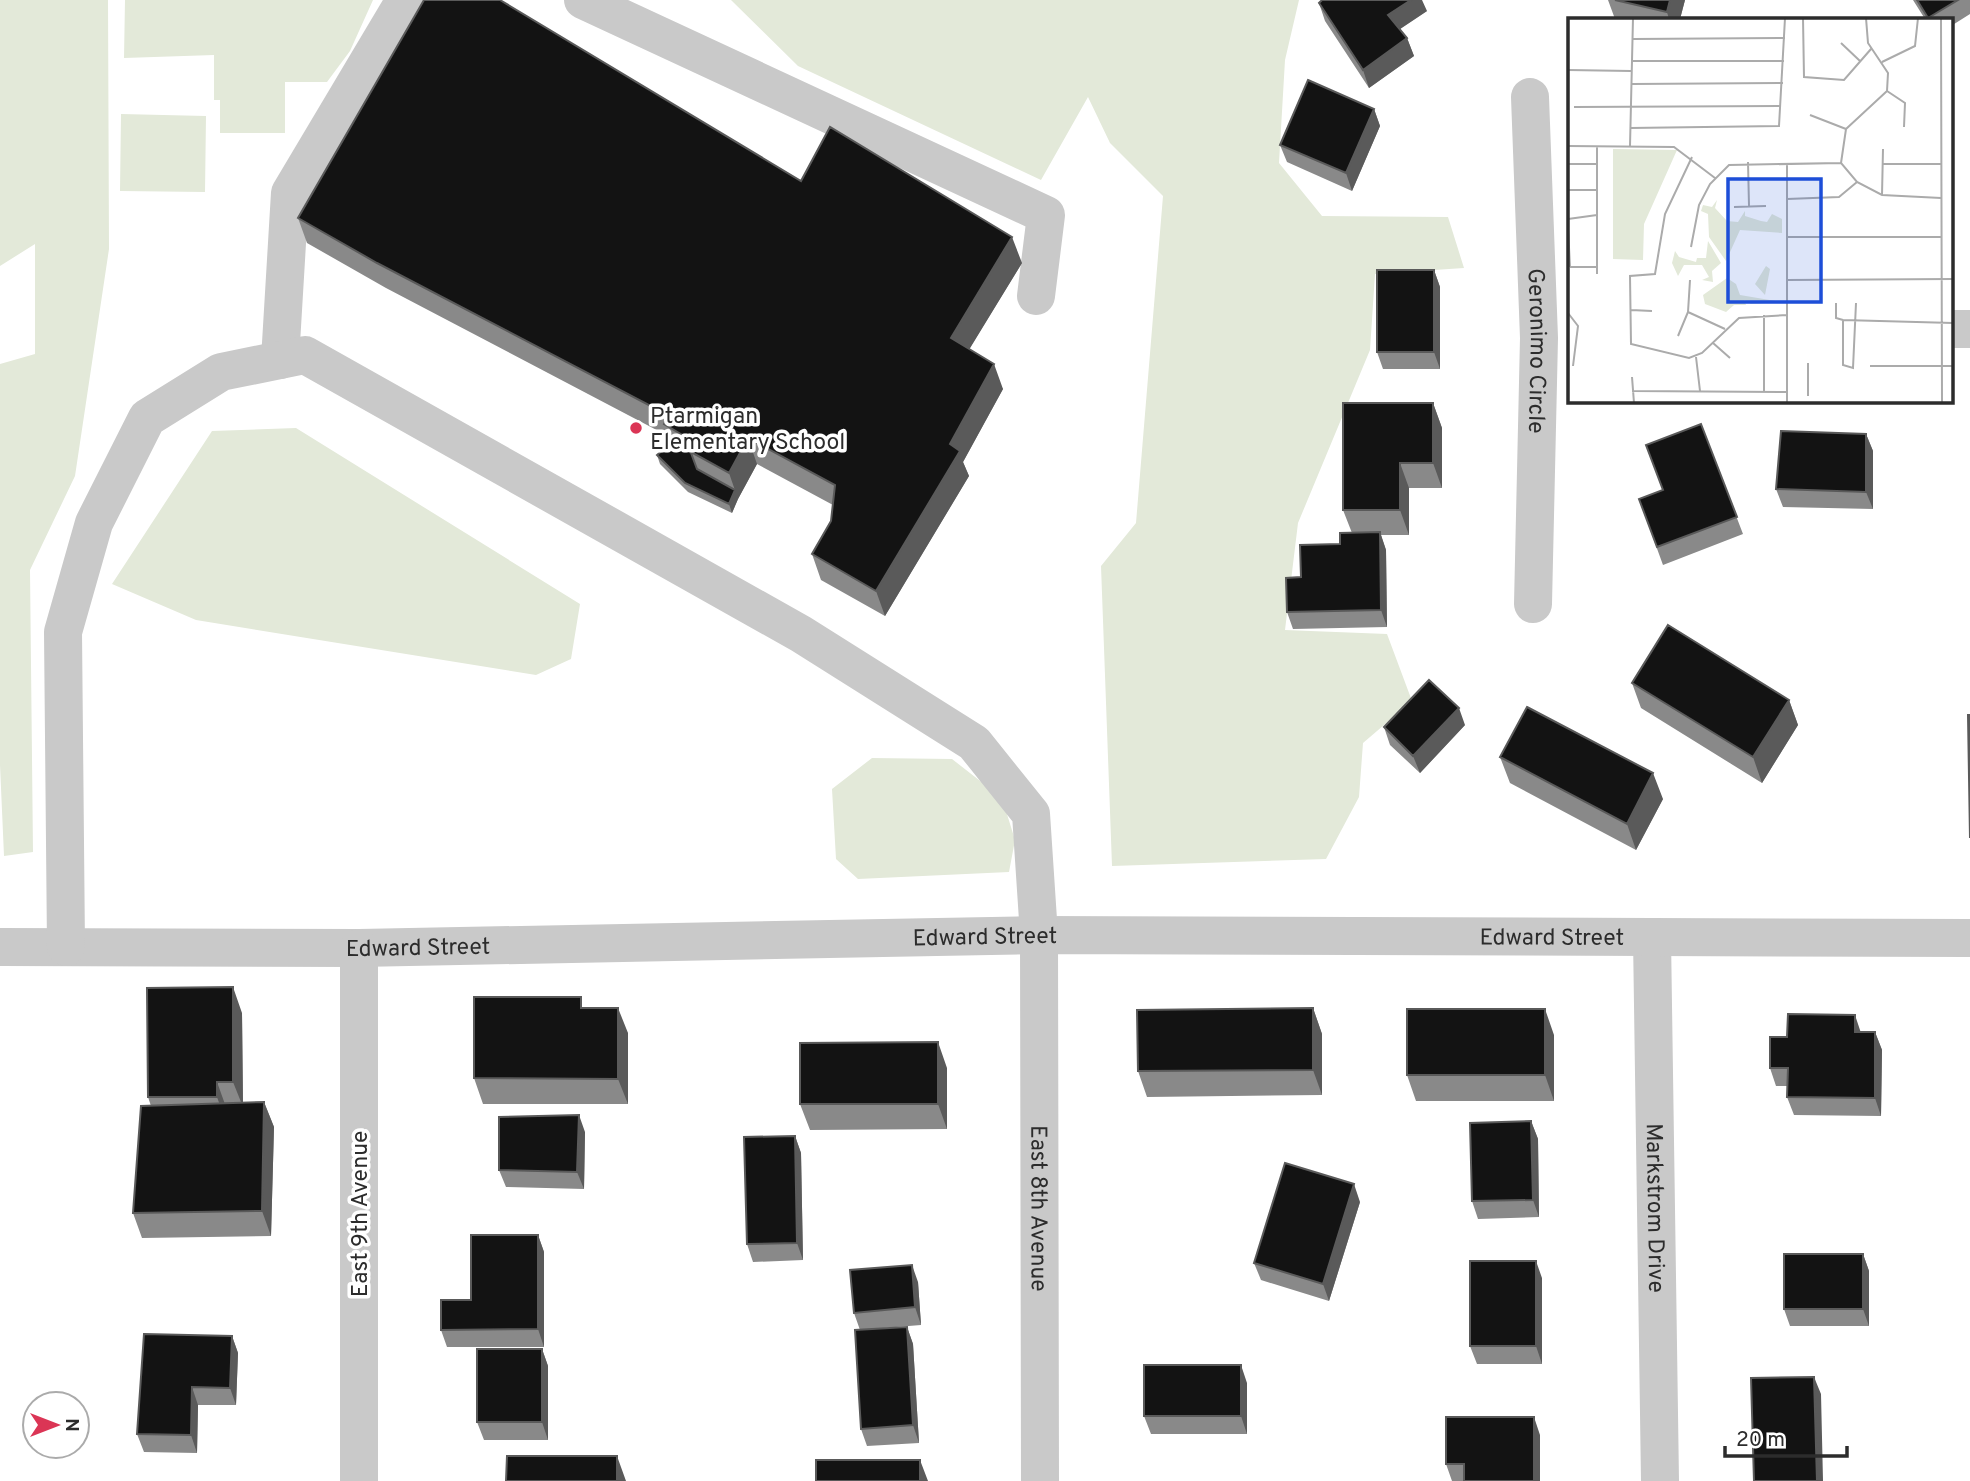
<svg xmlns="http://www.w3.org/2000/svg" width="1970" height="1481" font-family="Overpass,sans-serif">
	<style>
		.green { fill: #e3e9d9 }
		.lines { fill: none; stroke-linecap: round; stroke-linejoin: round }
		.minor { stroke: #c9c9c9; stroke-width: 38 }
		.wall { fill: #898989 }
		.shaded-wall { fill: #5a5a5a }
		.building { fill: #131313; stroke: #5a5a5a; stroke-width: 2 }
		.poi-dot { fill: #db3555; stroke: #fff; stroke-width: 2.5 }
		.labels { text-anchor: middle; stroke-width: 7; stroke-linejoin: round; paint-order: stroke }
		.street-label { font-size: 23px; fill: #2c2c2c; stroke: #fff }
		.poi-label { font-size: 23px; fill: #2c2c2c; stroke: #fff; text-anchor: start }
		.inset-road { fill: none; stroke: #ababab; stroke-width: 2 }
		.view { fill: #1d4ed8; fill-opacity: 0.15; stroke: #1d4ed8; stroke-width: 3.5 }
		.inset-edge { fill: none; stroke: #2c2c2c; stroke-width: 3.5 }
	</style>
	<rect width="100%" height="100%" fill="#fff"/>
	<!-- green -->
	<path class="green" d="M0 0H108L109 249 75 476 30 570 33 852 4 856 0 765V364L35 354V244L0 266Z
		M125 0H373L350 51 327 82H285V133H220V100H214V55L124 58Z
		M731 0H1299L1285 60 1279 163 1322 216 1448 217 1464 268 1375 274 1370 350 1298 523 1285 630 1387 634 1412 701 1363 743 1359 797 1326 859 1112 866 1101 566 1136 523 1163 196 1110 143 1088 97 1041 180 798 66Z
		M121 114 206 116 205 192 120 191Z
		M296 428 580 604 571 659 536 675 196 620 112 584 212 431Z
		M872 758 952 759 1002 798 1015 840 1009 872 858 879 836 859 832 789Z"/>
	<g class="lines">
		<!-- minor -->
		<g class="minor">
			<path d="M583 0 1046 215 1036 296"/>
			<path id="s1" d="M1530 97 1539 338 1533 604"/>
			<path d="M1951 329H1970"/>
			<path d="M280 360 290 193 405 0"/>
			<path id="s2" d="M1652 937 1660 1481"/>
			<path id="s3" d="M0 947 359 948 1039 935 1970 938"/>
			<path id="s4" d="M66 947 63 632 94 523 147 418 221 372 305 355 801 634 974 743 1031 814 1039 935 1040 1481"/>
			<path d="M359 948V1481"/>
		</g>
	</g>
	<!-- wall -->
	<path class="wall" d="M1608 0H1685L1680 19H1615Z
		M1913 0H1970V14L1951 26V19H1925Z
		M1319 3 1427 11 1400 29 1407 38 1414 56 1369 88 1325 21Z
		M1374 109 1380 126 1352 191 1287 162 1280 145Z
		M801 181 1022 263 969 349 1003 389 963 462 969 476 885 616 821 580 812 554 831 521 833 505 757 464 738 499 732 513 688 492 660 464 657 455 671 443 668 436 386 288 307 243 298 218Z
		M1434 270 1440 287V369H1383L1377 352Z
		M1433 403 1442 428V488H1409V535H1381L1386 550 1387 627 1293 629 1287 612 1301 577 1340 544 1352 533 1343 510Z
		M1701 424 1743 534 1663 565 1639 499 1663 490Z
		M1866 434 1873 451V509L1783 507 1776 489Z
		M1632 683 1789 700 1798 725 1762 783 1641 708Z
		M1465 725 1420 773 1390 745 1384 727Z
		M1500 757 1663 799 1636 850 1510 783Z
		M585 1008 628 1033V1104H483L474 1078Z
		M1313 1008 1322 1034V1095L1147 1097 1138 1071Z
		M242 1013 243 1103 264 1102 274 1127 271 1236 142 1238 133 1213 151 1106 148 1097Z
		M1861 1032H1875L1882 1050 1881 1116 1794 1115 1787 1097 1788 1086H1776L1770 1068 1787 1037Z
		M1554 1035V1101H1416L1407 1075Z
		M947 1068V1129L810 1130 800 1104Z
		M1531 1121 1538 1139 1539 1217 1478 1219 1472 1201Z
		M585 1132 584 1189 506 1187 499 1170Z
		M795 1136 801 1153 803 1260 753 1262 747 1244Z
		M1360 1202 1329 1301 1261 1280 1254 1263Z
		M538 1235 544 1252V1347H447L441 1330Z
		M1863 1254 1869 1271V1326H1790L1784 1309Z
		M1542 1278V1364H1477L1470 1346Z
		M918 1282 921 1325 871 1329 907 1327 913 1344 919 1443 867 1446 861 1429 860 1330 854 1313Z
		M232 1336 238 1353 236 1405H198L197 1453 144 1452 137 1434Z
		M542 1349 548 1366V1440H484L477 1422Z
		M1247 1383V1434H1151L1144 1416Z
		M1540 1435V1481H1452L1446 1464Z"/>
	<!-- shaded-wall -->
	<path class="shaded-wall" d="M1411 0H1422L1427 11 1394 33 1388 15Z
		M1670 0H1685L1680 19H1669L1667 12Z
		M1407 38 1414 56 1369 88 1363 70Z
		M1374 109 1380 126 1352 191 1346 173Z
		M1012 237 1022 263 961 363 951 338Z
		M1434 270 1440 287V369L1434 352Z
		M994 364 1003 389 963 462 969 476 885 616 876 591 950 444Z
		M1433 403 1442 428V488L1433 463Z
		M1866 434 1873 451V509L1866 492Z
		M748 438 757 464 738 499 729 473Z
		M1400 463 1409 488V535L1400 510Z
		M735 490 738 499 732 513 729 504Z
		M1380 532 1386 550 1387 627 1381 610Z
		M1789 700 1798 725 1762 783 1753 757Z
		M1459 708 1465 725 1420 773 1413 756Z
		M1653 773 1663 799 1636 850 1627 824Z
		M233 987 242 1013 243 1107 233 1082Z
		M618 1008 628 1033V1104L618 1079Z
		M1313 1008 1322 1034V1095L1313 1070Z
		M1545 1009 1554 1035V1101L1545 1075Z
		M1855 1015 1861 1033 1855 1032Z
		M1875 1032 1882 1050 1881 1116 1875 1098Z
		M938 1042 947 1068V1129L938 1104Z
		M217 1082 226 1107V1122L217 1097Z
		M264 1102 274 1127 271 1236 262 1211Z
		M579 1115 585 1132 584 1189 577 1172Z
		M1531 1121 1538 1139 1539 1217 1533 1200Z
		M795 1136 801 1153 803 1260 797 1243Z
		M1354 1184 1360 1202 1329 1301 1323 1284Z
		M538 1235 544 1252V1347L538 1329Z
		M1863 1254 1869 1271V1326L1863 1309Z
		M1536 1261 1542 1278V1364L1536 1346Z
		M912 1265 918 1282 921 1325 915 1307Z
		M907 1327 913 1344 919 1443 913 1425Z
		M232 1336 238 1353 236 1405 230 1388Z
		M542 1349 548 1366V1440L542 1422Z
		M1241 1365 1247 1383V1434L1241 1416Z
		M1814 1377 1821 1394 1823 1481H1817Z
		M192 1387 198 1405 197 1453 191 1435Z
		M1534 1417 1540 1435V1481H1534Z
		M617 1456 626 1481H617Z
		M920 1460 928 1481H920Z"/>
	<!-- building -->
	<path class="building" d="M424 0H500L801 181 830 127 1012 237 951 338 994 364 950 444 960 451 876 591 812 554 831 521 835 485 748 438 729 473 691 452 696 443 664 424 668 415 377 263 298 218Z
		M1322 0H1411L1388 15 1407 38 1363 70 1319 3Z
		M1615 0H1670L1667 12Z
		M1917 0H1958L1928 18Z
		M1308 80 1374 109 1346 173 1280 145Z
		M1377 270H1434V352H1377Z
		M1343 403H1433V463H1400V510H1343Z
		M1701 424 1737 517 1657 547 1639 499 1663 490 1646 445Z
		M1781 431 1866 434V492L1776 489Z
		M672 442 691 453 697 469 735 490 729 504 685 483 657 455Z
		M1380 532 1381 610 1287 612 1286 578 1301 577 1300 545 1340 544V533Z
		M1668 625 1789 700 1753 757 1632 683Z
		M1429 680 1459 708 1413 756 1384 727Z
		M1527 707 1653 773 1627 824 1500 757Z
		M1968 715H1970V838Z
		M233 987V1082H217V1097H148L147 988Z
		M474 997H581V1008H618V1079L474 1078Z
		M1313 1008V1070L1138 1071 1137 1010Z
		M1407 1009H1545V1075H1407Z
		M1788 1014 1855 1015V1032H1875V1098L1787 1097 1788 1068H1770V1037H1787Z
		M938 1042V1104H800V1043Z
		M264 1102 262 1211 133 1213 141 1106Z
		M579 1115 577 1172 499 1170V1117Z
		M1531 1121 1533 1200 1472 1201 1470 1123Z
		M795 1136 797 1243 747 1244 744 1137Z
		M1285 1163 1354 1184 1323 1284 1254 1263Z
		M471 1235H538V1329L441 1330V1300H471Z
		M1784 1254H1863V1309H1784Z
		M1470 1261H1536V1346H1470Z
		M912 1265 915 1307 854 1313 850 1270Z
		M907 1327 913 1425 861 1429 855 1330Z
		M144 1334 232 1336 230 1388 192 1387 191 1435 137 1434Z
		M477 1349H542V1422H477Z
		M1144 1365H1241V1416H1144Z
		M1814 1377 1817 1481H1754L1751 1378Z
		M1446 1417H1534V1481H1464V1464H1446Z
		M507 1456H617V1481H506Z
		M816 1460H920V1481H816Z"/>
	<!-- markers -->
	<circle class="poi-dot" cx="636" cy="428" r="7"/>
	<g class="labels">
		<!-- street labels -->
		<g class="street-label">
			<text dy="8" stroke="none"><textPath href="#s1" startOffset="254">Geronimo Circle</textPath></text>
			<text dy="8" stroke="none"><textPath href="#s3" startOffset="985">Edward Street</textPath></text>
			<text dy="8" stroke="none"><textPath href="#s3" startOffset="1552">Edward Street</textPath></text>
			<text dy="8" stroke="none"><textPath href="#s3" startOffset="418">Edward Street</textPath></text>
			<text dy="8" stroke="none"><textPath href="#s4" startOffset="1978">East 8th Avenue</textPath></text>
			<text dy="8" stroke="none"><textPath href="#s2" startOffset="271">Markstrom Drive</textPath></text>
			<text transform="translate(359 1214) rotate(-90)" y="8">East 9th Avenue</text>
		</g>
		<!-- poi labels -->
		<g class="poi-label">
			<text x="650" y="423">Ptarmigan<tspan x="650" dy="26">Elementary School</tspan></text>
		</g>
	</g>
	<!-- overview -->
	<g transform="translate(1568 18)">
		<rect width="385" height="385" fill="#fff"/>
		<path d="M45 131 109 132 76 206 75 242 45 241ZM149 182 147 190 159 203 170 204 177 193V198L193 203 199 204 204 196 214 201V215L172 212 158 243 141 219 140 196 133 193 135 187 144 189ZM140 223 153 245 144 253 145 264 134 262 141 259 134 247H116L110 258 104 245 107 233 111 239 128 244 129 240H138ZM198 248 202 251 197 277 187 266ZM159 260 168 266 172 277 214 284 183 286 176 282 178 287H166L158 294 137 286 135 277Z" fill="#e3e9d9"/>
		<path class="inset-road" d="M235 0 236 59 276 62 303 31M298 0 300 25 320 55 319 73 278 111 273 145 289 164 314 177 373 180M373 0 374 385M65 21 217 20M273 25 292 43M65 43H216M314 44 347 28 350 0M0 52 63 53M64 66 215 65M319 73 337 85 336 109M6 89 213 88M242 97 278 111M62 110 211 108 217 0M0 128 106 129 147 160M62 128 65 0M124 139 97 196 87 256 62 258 63 326 121 340 134 335 171 300 219 297M180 144 181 188M0 146H29M219 146V385M315 146H373M0 172H29M314 177 315 131M219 181 271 179 289 164M166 189 198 188M0 201 29 197M0 210 2 249M218 219H374M123 229 131 187 142 166 161 147 273 145M2 249H29M29 256V128M219 262 385 261M268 285V300L275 302M63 292 84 293M120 294 157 311M0 295 10 308 5 348M196 297V373M275 302V347L285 350 288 285M275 302 385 305M110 318 120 294 122 262M145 325 162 340M128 339 132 373M240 345V378M302 348H385M64 359 66 385M64 373 219 374"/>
		<path class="view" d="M160 161H253V284H160Z"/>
		<rect width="385" height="385" class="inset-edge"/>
	</g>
	<!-- north arrow -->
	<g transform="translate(56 1425) rotate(90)"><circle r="33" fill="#ffffff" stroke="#ababab" stroke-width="2"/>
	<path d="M0-5L12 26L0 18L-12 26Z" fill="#db3555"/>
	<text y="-10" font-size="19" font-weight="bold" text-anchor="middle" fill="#2c2c2c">N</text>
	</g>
	<!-- scale -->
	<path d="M1725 1446v10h122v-10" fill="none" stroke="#2c2c2c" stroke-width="3.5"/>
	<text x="1736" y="1446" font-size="21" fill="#2c2c2c" stroke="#ffffff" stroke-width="5" paint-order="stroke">20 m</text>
</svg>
